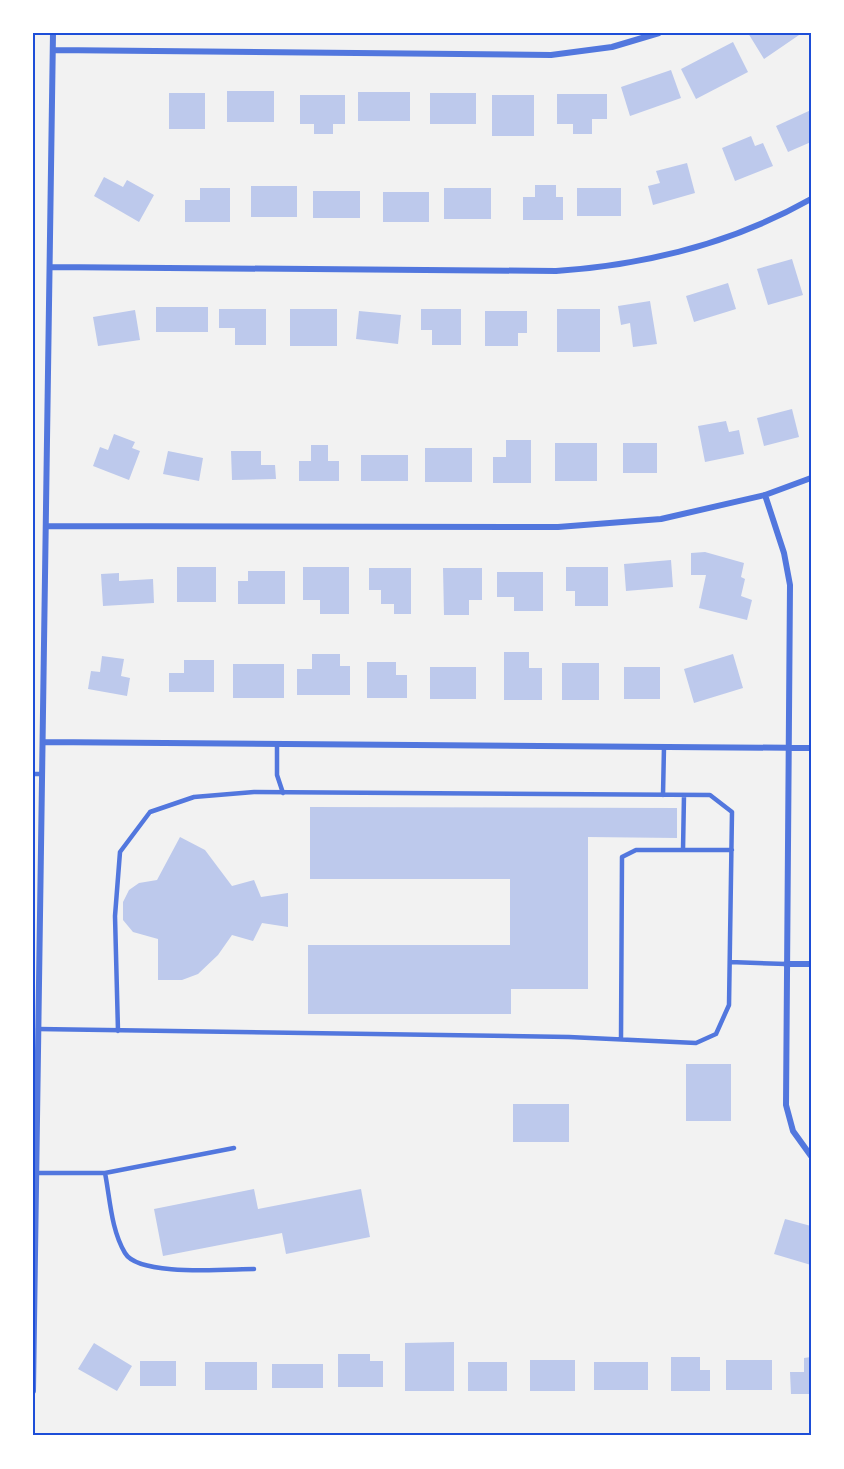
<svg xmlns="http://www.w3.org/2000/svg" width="844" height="1469" font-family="Cabin,sans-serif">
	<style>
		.building { fill: #bdc9ec }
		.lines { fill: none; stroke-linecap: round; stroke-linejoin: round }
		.service { stroke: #5277de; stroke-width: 4.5 }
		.minor { stroke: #5277de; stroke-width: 6 }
		.neatline { fill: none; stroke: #1d4ed8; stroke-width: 2 }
	</style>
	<rect width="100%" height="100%" fill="#f2f2f2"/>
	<!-- building -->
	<path class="building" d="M748 33H802L764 59Z
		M733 42 748 72 696 99 681 69Z
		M671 70 681 98 630 116 621 87Z
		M227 91H274V122H227Z
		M358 92H410V121H358Z
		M169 93H205V129H169Z
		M430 93H476V124H430Z
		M557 94H607V119H592V134H573V124H557Z
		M300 95H345V124H333V134H314V124H300Z
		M492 95H534V136H492Z
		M811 110V142L788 152 776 126Z
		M751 136 755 146 763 143 773 166 735 181 722 148Z
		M687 163 695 193 653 205 648 186 660 183 656 171Z
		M104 177 123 187 127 180 154 195 139 222 94 196Z
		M535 185H556V197H563V220H523V197H535Z
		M251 186H297V217H251Z
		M200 188H230V222H185V200H200Z
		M444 188H491V219H444Z
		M577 188H621V216H577Z
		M313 191H360V218H313Z
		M383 192H429V222H383Z
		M792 259 803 295 768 305 757 269Z
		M728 283 736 309 694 322 686 296Z
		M650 301 657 344 633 347 630 323 621 325 618 306Z
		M156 307H208V332H156Z
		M219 309H266V345H235V328H219Z
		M290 309H337V346H290Z
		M421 309H461V345H432V330H421Z
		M557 309H600V352H557Z
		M135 310 140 340 98 346 93 317Z
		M359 311 401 315 398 344 356 339Z
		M485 311H527V333H518V346H485Z
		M792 409 799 437 764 446 757 418Z
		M726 421 729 432 739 430 744 454 705 462 698 426Z
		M114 434 135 442 132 448 140 451 129 480 93 466 100 447 108 450Z
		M506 440H531V483H493V457H506Z
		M555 443H597V481H555Z
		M623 443H657V473H623Z
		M311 445H328V461H339V481H299V461H311Z
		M425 448H472V482H425Z
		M168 451 203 458 199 481 163 474Z
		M231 451H261V465H275L276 479 232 480Z
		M361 455H408V481H361Z
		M705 552 744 563 741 577 745 579 741 596 752 600 747 620 699 608 706 575H691V553Z
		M671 560 673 587 626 591 624 564Z
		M177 567H216V602H177Z
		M303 567H349V614H320V600H303Z
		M566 567H608V606H575V591H566Z
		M369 568H411V614H394V604H381V590H369Z
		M443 568H482V600H469V615H444Z
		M248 571H285V604H238V581H248Z
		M497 572H543V611H514V597H497Z
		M119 573V581L153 579 154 603 103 606 101 574Z
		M504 652H529V668H542V700H504Z
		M312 654H340V666H350V695H297V669H312Z
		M733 654 743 688 694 703 684 669Z
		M102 656 124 659 121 676 130 678 127 696 88 689 91 671 100 672Z
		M184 660H214V692H169V673H184Z
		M367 662H396V675H407V698H367Z
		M562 663H599V700H562Z
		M233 664H284V698H233Z
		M430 667H476V699H430Z
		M624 667H660V699H624Z
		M310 807 677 808V838L588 837V989H511V1014H308V945H510V879H310Z
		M180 837 205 850 232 886 254 880 261 897 288 893V927L262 923 253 941 232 935 218 955 198 974 182 980H158V939L133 932 123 920V902L129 890 139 883 157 880Z
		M686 1064H731V1121H686Z
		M513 1104H569V1142H513Z
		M254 1189 258 1209 361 1189 370 1237 286 1254 282 1233 163 1256 154 1209Z
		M785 1219 811 1226V1265L774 1254Z
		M454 1342V1391H405V1343Z
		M94 1343 132 1366 117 1391 78 1369Z
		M338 1354H370V1361H383V1387H338Z
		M671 1357H700V1370H710V1391H671Z
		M811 1357V1394H791L790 1372H804V1358Z
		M530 1360H575V1391H530Z
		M726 1360H772V1390H726Z
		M140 1361H176V1386H140Z
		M205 1362H257V1390H205Z
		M468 1362H507V1391H468Z
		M594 1362H648V1390H594Z
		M272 1364H323V1388H272Z"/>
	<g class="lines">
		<!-- service -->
		<path class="service" d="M277 744V775L283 793
			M33 774H42
			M663 795 664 747
			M683 850 684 795
			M730 962 786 964
			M38 1029 569 1037 696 1043 716 1034 729 1005 732 812 710 795 254 792 194 797 150 812 120 852 115 916 118 1031
			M621 1039 622 857 636 850H732
			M36 1173H105L234 1148
			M105 1173C110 1198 111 1230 125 1253 139 1277 227 1269 254 1269"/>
		<!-- minor -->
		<path class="minor" d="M53 50 551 55 612 47 659 33
			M50 267 556 271C647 265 731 244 811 199
			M765 495 784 553 790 585 786 1105 793 1131 811 1156
			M46 526 558 527 661 519 765 495 811 478
			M43 742 811 748
			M786 964H811
			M33 1391 53 33"/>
	</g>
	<!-- border -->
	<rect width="844" height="1469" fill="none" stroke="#ffffff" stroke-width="69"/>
	<rect x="34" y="34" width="776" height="1400" class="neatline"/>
</svg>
